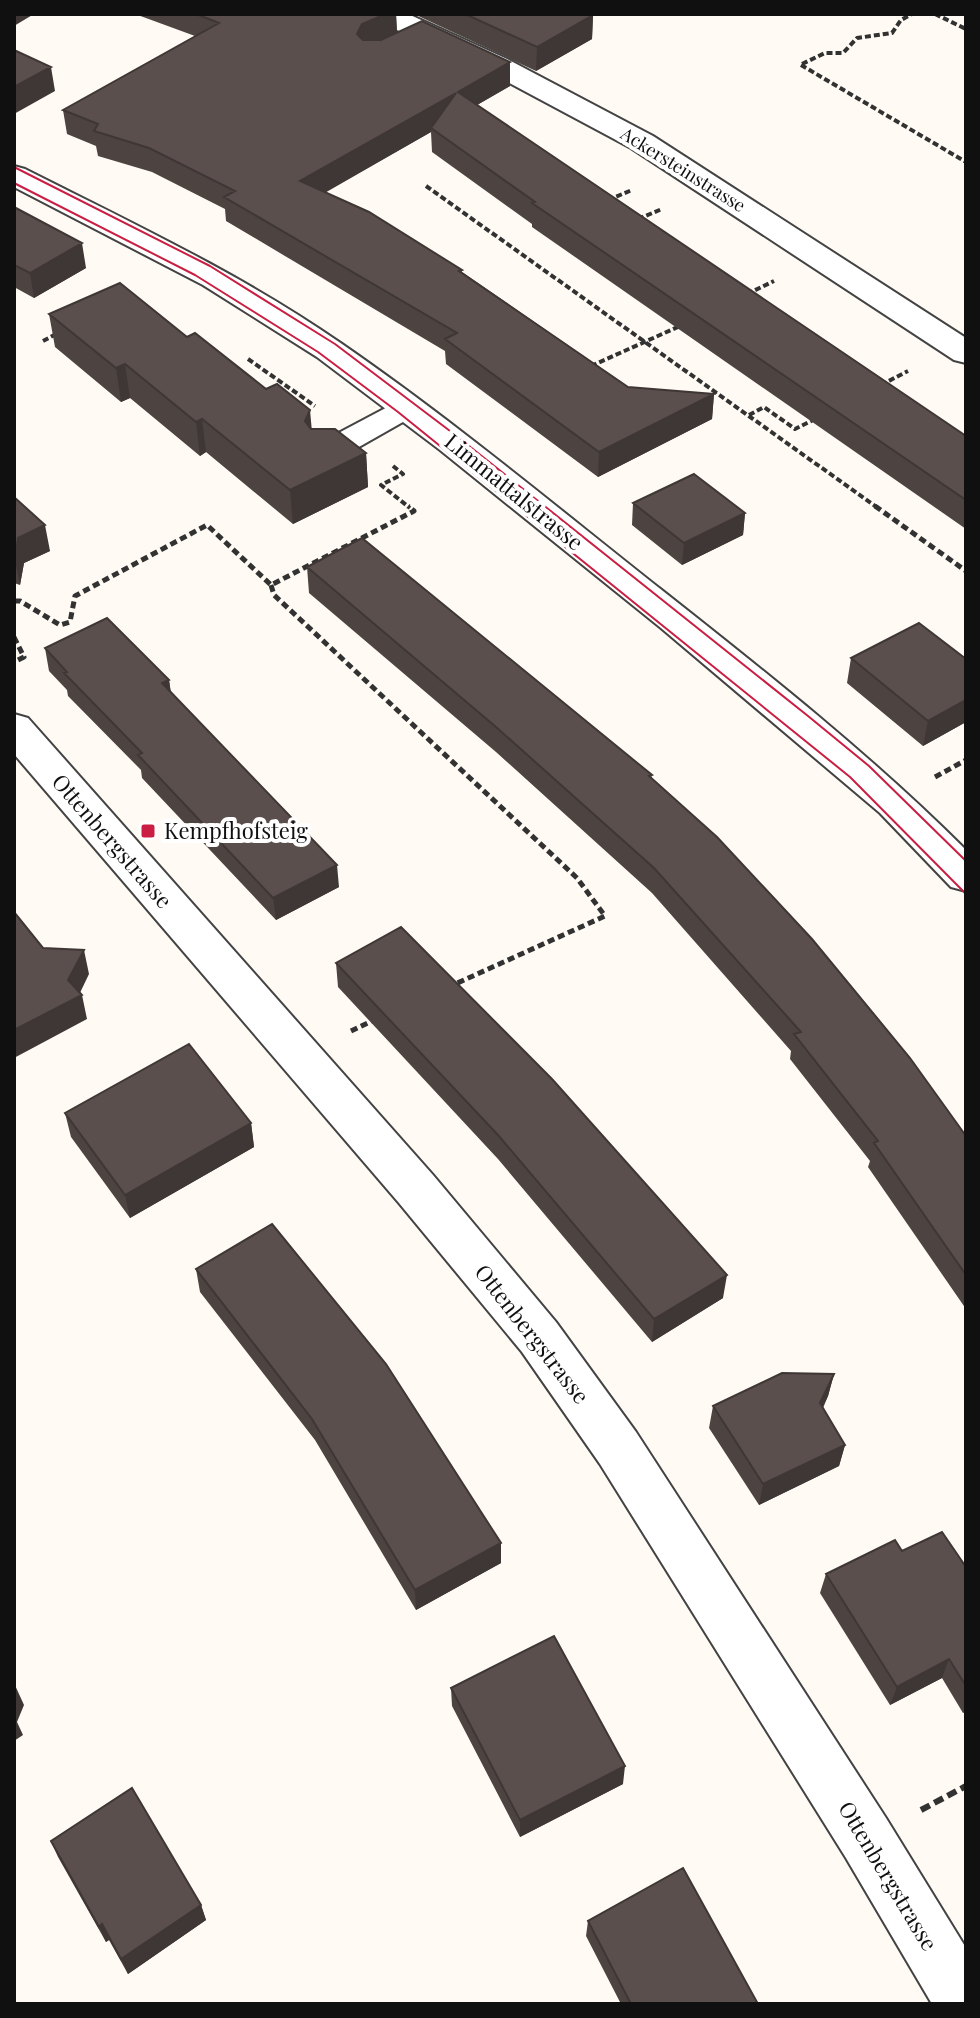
<svg xmlns="http://www.w3.org/2000/svg" width="980" height="2018" font-family="'Playfair Display',serif">
	<style>
		.lines { fill: none; stroke-linecap: round; stroke-linejoin: round }
		.service-casing { stroke: #434343; stroke-width: 4 }
		.minor-casing { stroke: #434343; stroke-width: 4 }
		.path-far2 { stroke: #323232; stroke-width: 4; stroke-dasharray: 6 3; stroke-linecap: butt }
		.path-far1 { stroke: #323232; stroke-width: 5; stroke-dasharray: 7 4; stroke-linecap: butt }
		.path { stroke: #323232; stroke-width: 6; stroke-dasharray: 10 5; stroke-linecap: butt }
		.service { fill: #fff; fill-rule: evenodd }
		.minor { fill: #fff; fill-rule: evenodd }
		.tram { stroke: #ca1f42; stroke-width: 2 }
		.wall { fill: #4d4441 }
		.shaded-wall { fill: #3f3735 }
		.building { fill: #5a4f4c; stroke: #3f3735; stroke-width: 2 }
		.poi-dot { fill: #ca1f42; stroke: #fff; stroke-width: 3 }
		.labels { text-anchor: middle; stroke-width: 8; stroke-linejoin: round; paint-order: stroke }
		.far-street-label { font-size: 18px; fill: #101010; stroke: #fff }
		.street-label { font-size: 22px; fill: #101010; stroke: #fff }
		.poi-label { font-size: 22px; fill: #101010; stroke: #fff; text-anchor: start }
	</style>
	<rect width="100%" height="100%" fill="#fffbf4"/>
	<g class="lines">
		<defs>
			<path id="service" d="M407 399 417 402 422 408 417 414 336 460 325 462 314 460 310 453 314 446 397 402Z"/>
			<path id="minor" d="M371 14H408L507 59 653 136 966 338V363L954 360 631 148 487 71 375 20Z
				M14 166 25 169C132 223 243 275 342 344 448 417 548 500 649 580 758 666 868 752 966 850V891L951 887 880 813 661 628 440 450 317 357 203 285 14 187Z
				M14 714 28 718 433 1175 556 1322 636 1432 886 1818 966 1948V2004H932L846 1858 600 1464 522 1352 399 1203 14 754Z"/>
		</defs>
		<!-- service casing -->
		<use href="#service" class="service-casing"/>
		<!-- minor casing -->
		<use href="#minor" class="minor-casing"/>
		<!-- path-far2 -->
		<path class="path-far2" d="M935 14 966 29
			M802 64 825 53H843L857 38 892 33 901 20 912 14
			M801 65 966 162
			M426 186 878 508
			M608 200 632 190
			M638 219 662 209
			M747 294 774 281
			M43 341 56 334
			M248 359 315 406
			M591 366 680 326
			M881 385 908 371
			M749 415 764 407 795 429 815 419
			M393 466 403 474 381 485 410 508"/>
		<!-- path-far1 -->
		<path class="path-far1" d="M875 506 966 571
			M271 585 274 595 577 878 605 916 453 985
			M14 601H20L60 625 70 622 75 596 207 525 271 585 414 511 408 506
			M14 637 24 657 14 662
			M935 777 966 760
			M351 1031 374 1020"/>
		<!-- path -->
		<path class="path" d="M921 1810 966 1786"/>
		<!-- service -->
		<use href="#service" class="service"/>
		<!-- minor -->
		<use href="#minor" class="minor"/>
		<!-- tram -->
		<path class="tram" d="M14 167 210 266 335 344 454 434 808 716 869 766 966 861
			M14 183 195 275 318 352 398 412 850 777 966 894"/>
	</g>
	<!-- wall -->
	<path class="wall" d="M135 14H396L397 33 510 62V86L477 105 966 436V529L532 227V224L432 152 431 132 325 192 462 270V272L628 387 714 394 712 419 598 477 446 364 445 351 226 221 225 209 152 172 98 156 96 146 67 134 63 110 195 36Z
		M414 14H589L593 15 592 39 536 71Z
		M14 207 86 268 34 298 14 287Z
		M49 314 187 337 312 429 366 453 368 487 293 524 206 452 200 456 130 398 121 402 55 347Z
		M14 497 50 551 24 563 20 585 14 583Z
		M633 503 745 513 743 535 682 565 632 525Z
		M307 567 652 775 651 779 966 1136V1309L868 1167 870 1161 790 1059 791 1051 652 893 496 752 309 593Z
		M45 648 169 680 171 693 339 887 276 920 142 778 141 770 68 696 67 690 49 671Z
		M851 658 966 659V722L923 746 847 683Z
		M336 963 723 1298 652 1342 498 1159 338 987Z
		M65 1113 251 1123 254 1147 130 1218 71 1137Z
		M196 1269 501 1543V1563L416 1610 315 1440 200 1292Z
		M834 1374 828 1396 823 1408 845 1445 839 1466 759 1505 709 1428 713 1406Z
		M902 1551 966 1567V1712L963 1713 942 1678 890 1705 820 1593 826 1574Z
		M451 1688 623 1784 520 1837 452 1706Z
		M51 1841 201 1905 206 1920 128 1974 109 1940 106 1942 58 1857Z
		M588 1921 758 2004H621L586 1936Z"/>
	<!-- shaded-wall -->
	<path class="shaded-wall" d="M14 14H34L14 26Z
		M386 14H396L397 33 363 48 357 34 362 24Z
		M593 15 592 39 536 71 537 47Z
		M510 62V86L458 116V92Z
		M51 67 55 91 14 114V87Z
		M456 93 431 128V132L302 206 300 181Z
		M82 243 86 268 34 298 30 273Z
		M125 364 130 398 121 402 116 368Z
		M714 394 712 419 598 477 599 452Z
		M310 410 313 443 305 421Z
		M202 419 206 452 200 456 196 422Z
		M366 453 368 487 293 524 290 490Z
		M745 513 743 535 682 565 684 543Z
		M45 525 50 551 24 563 20 585 15 560 18 538Z
		M169 680 172 702 162 683Z
		M966 700V722L923 746 928 721Z
		M337 865 339 887 276 920 273 898Z
		M84 950 89 974 78 997 82 995 87 1019 14 1058V1030L68 980Z
		M251 1123 254 1147 130 1218 125 1195Z
		M727 1275 723 1298 652 1342 654 1319Z
		M834 1374 828 1396 814 1425 820 1403Z
		M845 1445 839 1466 759 1505 763 1484Z
		M501 1543V1563L416 1610 415 1590Z
		M949 1659 942 1678 890 1705 897 1687Z
		M14 1683 24 1705 17 1722 23 1735 14 1741Z
		M625 1766 623 1784 520 1837V1820Z
		M201 1905 206 1920 128 1974 121 1959Z
		M102 1924 109 1940 106 1942 99 1927Z"/>
	<!-- building -->
	<path class="building" d="M196 14H386L362 24 357 34 363 40H381L422 21 510 62 458 92 966 436V500L532 203 535 202 431 128 456 93 300 181 369 212 462 270 459 271 628 387 714 394 599 452 445 339 457 333 224 197 235 191 149 148 94 131 98 124 63 110 219 23Z
		M465 14H589L593 15 537 47Z
		M14 50 51 67 14 87Z
		M14 207 82 243 30 273 14 265Z
		M120 283 187 337 195 333 266 389 277 384 310 410 305 421 311 429H335L366 453 290 490 202 419 196 422 125 364 116 368 49 314Z
		M694 474 745 513 684 543 633 503Z
		M14 497 45 525 18 538 15 560Z
		M362 538 652 775 649 776 717 837 812 939 910 1058 966 1136V1275L874 1143 878 1141 794 1034 801 1032 654 868 496 727 307 567Z
		M107 618 169 680 162 683 337 865 273 898 138 755 142 753 64 673 67 672 45 648Z
		M919 623 966 659V700L928 721 851 658Z
		M14 912 43 948 84 950 68 980 82 995 14 1030Z
		M401 927 552 1079 727 1275 654 1319 498 1135 336 963Z
		M189 1044 251 1123 125 1195 65 1113Z
		M272 1224 386 1364 501 1543 415 1590 312 1419 196 1269Z
		M782 1373 834 1374 820 1403 845 1445 763 1484 713 1406Z
		M942 1532 966 1567V1686L949 1659 897 1687 826 1574 895 1540 902 1551Z
		M554 1636 625 1766 520 1820 451 1688Z
		M132 1788 201 1905 121 1959 102 1924 99 1927 51 1841Z
		M683 1868 758 2004H631L588 1921Z"/>
	<!-- markers -->
	<rect class="poi-dot" x="140" y="823" width="16" height="16" rx="4"/>
	<g class="labels">
		<!-- far-street labels -->
		<g class="far-street-label">
			<text transform="translate(683 170) rotate(32)" y="6">Ackersteinstrasse</text>
		</g>
		<!-- street labels -->
		<g class="street-label">
			<text transform="translate(514 492) rotate(39)" y="8">Limmattalstrasse</text>
			<text transform="translate(112 841) rotate(49)" y="8">Ottenbergstrasse</text>
			<text transform="translate(532 1334) rotate(52)" y="8">Ottenbergstrasse</text>
			<text transform="translate(888 1876) rotate(59)" y="8">Ottenbergstrasse</text>
		</g>
		<!-- poi labels -->
		<g class="poi-label">
			<text x="164" y="839">Kempfhofsteig</text>
		</g>
	</g>
	<!-- border -->
	<rect width="980" height="2018" fill="none" stroke="#101010" stroke-width="32"/>
</svg>
